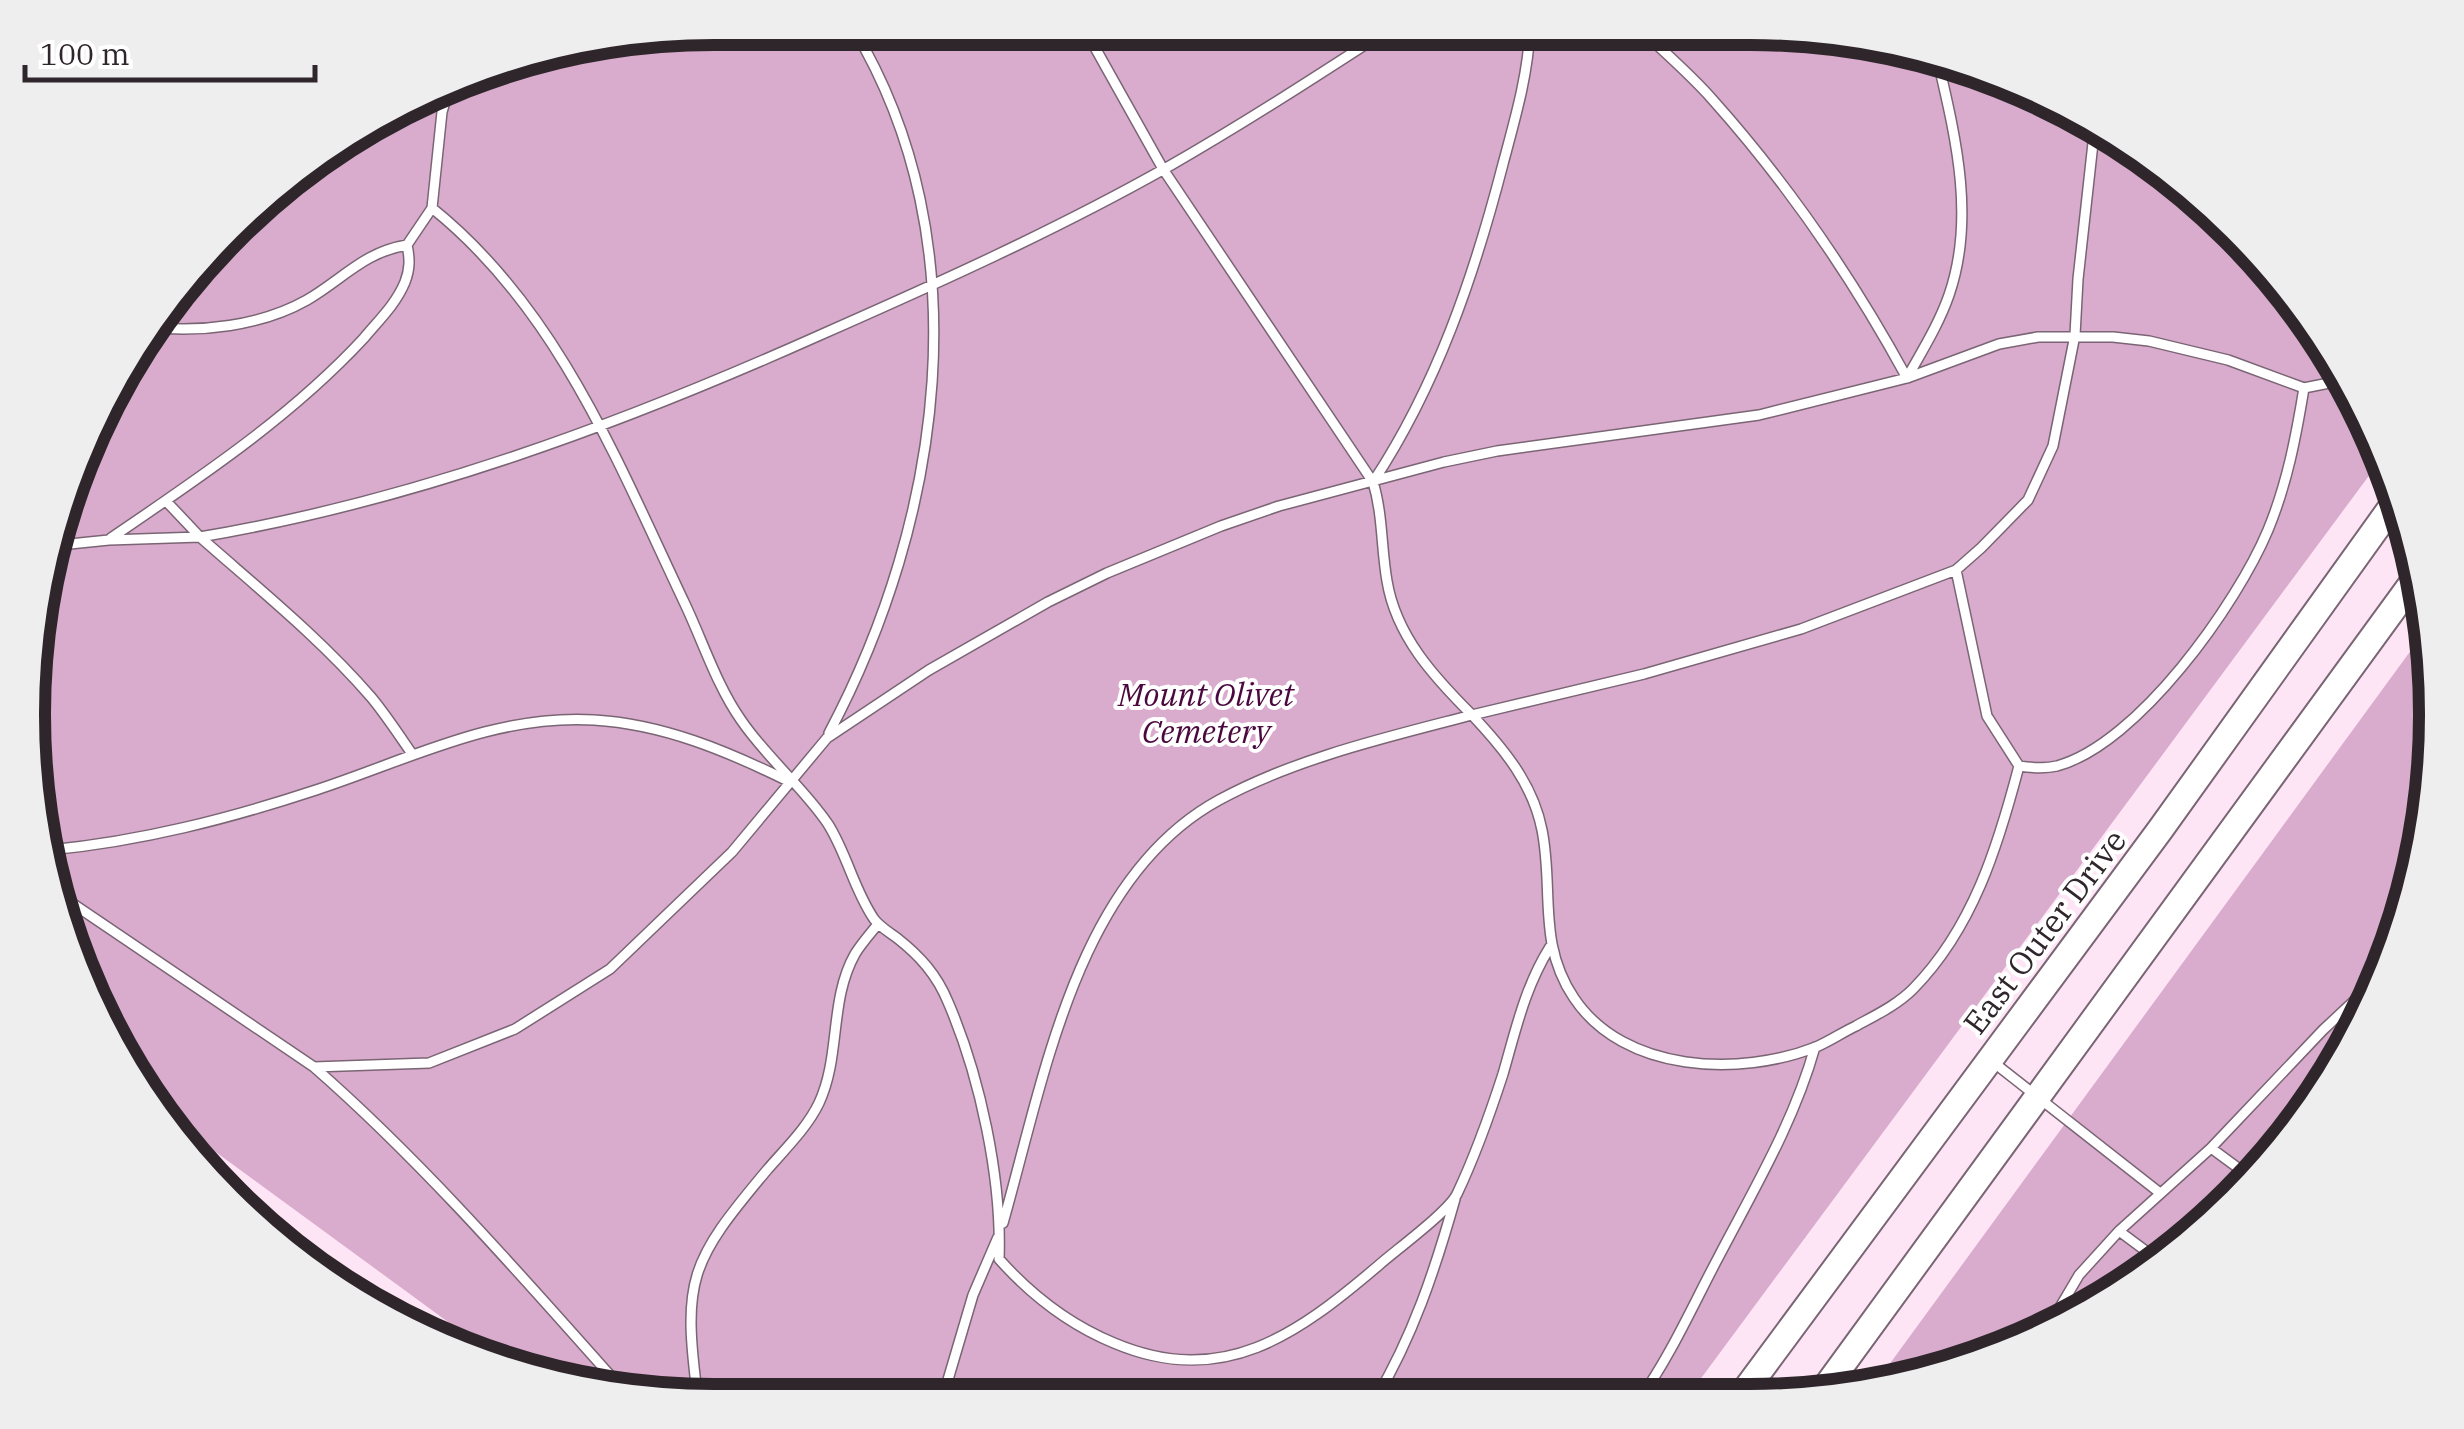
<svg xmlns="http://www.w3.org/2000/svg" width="2464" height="1429" font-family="'IBM Plex Serif',serif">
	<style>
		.green { fill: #d9abcc }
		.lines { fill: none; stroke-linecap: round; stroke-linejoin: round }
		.lane-casing { stroke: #7a6574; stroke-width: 12 }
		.secondary-casing { stroke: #7a6574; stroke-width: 29 }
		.lane { stroke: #fff; stroke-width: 9 }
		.secondary { stroke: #fff; stroke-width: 25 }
		.labels { text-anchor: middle; stroke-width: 8; stroke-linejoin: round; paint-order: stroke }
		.park-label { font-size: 32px; font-style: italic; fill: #4a083e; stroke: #fff }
		.street-label { font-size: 32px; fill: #2f262c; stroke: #fff }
		.rim { fill: none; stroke: #2f262c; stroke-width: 12 }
	</style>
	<rect width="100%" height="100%" fill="#fde5f5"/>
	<!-- green -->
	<path class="green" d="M715 28 1795 29 1971 64 2131 143 2235 228 2320 332 2385 454 1685 1400H669L511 1368 157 1109 64 936 28 715 51 536 144 332 297 169 494 64Z
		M2428 627 2436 714 2423 848 2384 977 2321 1096 2235 1201 2093 1309 1970 1365 1875 1384Z"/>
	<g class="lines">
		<defs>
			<path id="lane" d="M1084 28 1163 169 1373 482C1383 515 1381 547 1387 581 1396 636 1434 677 1472 715L1644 674 1801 629 1956 570 1981 548 2028 500 2053 446 2075 335 2078 279 2095 125
				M1640 29C1664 52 1690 74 1712 99 1788 184 1853 279 1907 378
				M432 208C558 309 618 463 685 604 703 642 717 686 741 720 766 757 803 787 828 824 847 854 854 890 874 919 880 927 889 932 897 938 920 956 937 975 948 1002 980 1076 1002 1179 999 1259 1032 1296 1068 1324 1114 1343 1223 1389 1297 1335 1379 1265 1396 1250 1448 1212 1457 1194 1475 1156 1490 1114 1503 1074 1516 1029 1525 987 1550 947
				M148 327C200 333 261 326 307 300 343 279 364 252 407 245L432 208 442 112 449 88
				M1907 378C1922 351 1939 324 1949 295 1976 217 1955 135 1937 57
				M1373 482C1437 385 1474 276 1503 164 1515 119 1528 75 1530 29
				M166 501 200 537C414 501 621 424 818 336 936 284 1054 231 1166 168 1243 124 1317 76 1391 28
				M111 538C199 478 291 417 364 338 379 320 396 304 405 282 410 269 410 259 407 245
				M50 546 109 540 200 537C259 589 320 638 371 697 386 715 399 735 412 754
				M1956 570 1987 716 2019 766C2033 768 2044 769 2057 766 2138 744 2237 604 2268 530 2287 484 2296 437 2304 388
				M829 733C942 520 983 243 853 28
				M50 850C142 841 228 819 316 790 408 760 494 714 594 720 663 724 727 751 788 781
				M57 893 314 1067 429 1063 515 1029 610 969 732 852 827 738 929 670 1048 602 1107 573 1221 526 1279 506 1444 462 1497 451 1759 415 1907 378 1999 344 2038 337H2113L2149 341 2228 360 2304 388 2329 383 2343 375
				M1993 1062 2160 1193
				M314 1067C425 1164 526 1281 624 1391
				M2211 1148 2253 1179
				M1003 1223C1044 1080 1076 878 1219 800 1296 758 1388 737 1472 715 1504 749 1533 784 1542 830 1554 890 1537 943 1574 998 1624 1073 1740 1077 1816 1047 1830 1041 1843 1032 1856 1026 1876 1015 1897 1005 1913 989 1973 928 1998 846 2019 766
				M2119 1231 2158 1260
				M2046 1331 2079 1275 2119 1231 2211 1148 2323 1030 2386 971
				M698 1400C682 1279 689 1263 767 1170 785 1149 807 1128 819 1103 841 1056 829 1000 855 954 861 944 870 934 878 924
				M942 1400 973 1295 998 1237
				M1375 1400C1413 1336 1435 1270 1455 1199
				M1639 1400C1670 1357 1693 1305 1718 1258 1754 1189 1794 1122 1815 1047"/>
			<path id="secondary" d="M1820 1395 2421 571
				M1738 1400 2160 830 2398 498"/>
		</defs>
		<!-- lane casing -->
		<use href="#lane" class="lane-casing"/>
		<!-- secondary casing -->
		<use href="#secondary" class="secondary-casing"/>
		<!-- lane -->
		<use href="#lane" class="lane"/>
		<!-- secondary -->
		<use href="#secondary" class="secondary"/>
	</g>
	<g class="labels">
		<!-- park labels -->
		<g class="park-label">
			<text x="1206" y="706">Mount Olivet<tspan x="1206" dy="37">Cemetery</tspan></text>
		</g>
		<!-- street labels -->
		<g class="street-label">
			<text transform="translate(2045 932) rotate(-53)" y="11">East Outer Drive</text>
		</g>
	</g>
	<!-- crop -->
	<path d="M0 0H2464V1429H0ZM714 45H1750A669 669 0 0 1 2419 714V715A669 669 0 0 1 1750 1384H714A669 669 0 0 1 45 715V714A669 669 0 0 1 714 45Z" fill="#eee" fill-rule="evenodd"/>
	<path class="rim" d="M714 45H1750A669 669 0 0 1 2419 714V715A669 669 0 0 1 1750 1384H714A669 669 0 0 1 45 715V714A669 669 0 0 1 714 45Z"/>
	<!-- scale -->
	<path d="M25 65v15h290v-15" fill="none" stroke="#2f262c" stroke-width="5"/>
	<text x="40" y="65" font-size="30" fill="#2f262c" stroke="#ffffff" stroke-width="8" paint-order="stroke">100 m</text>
</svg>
